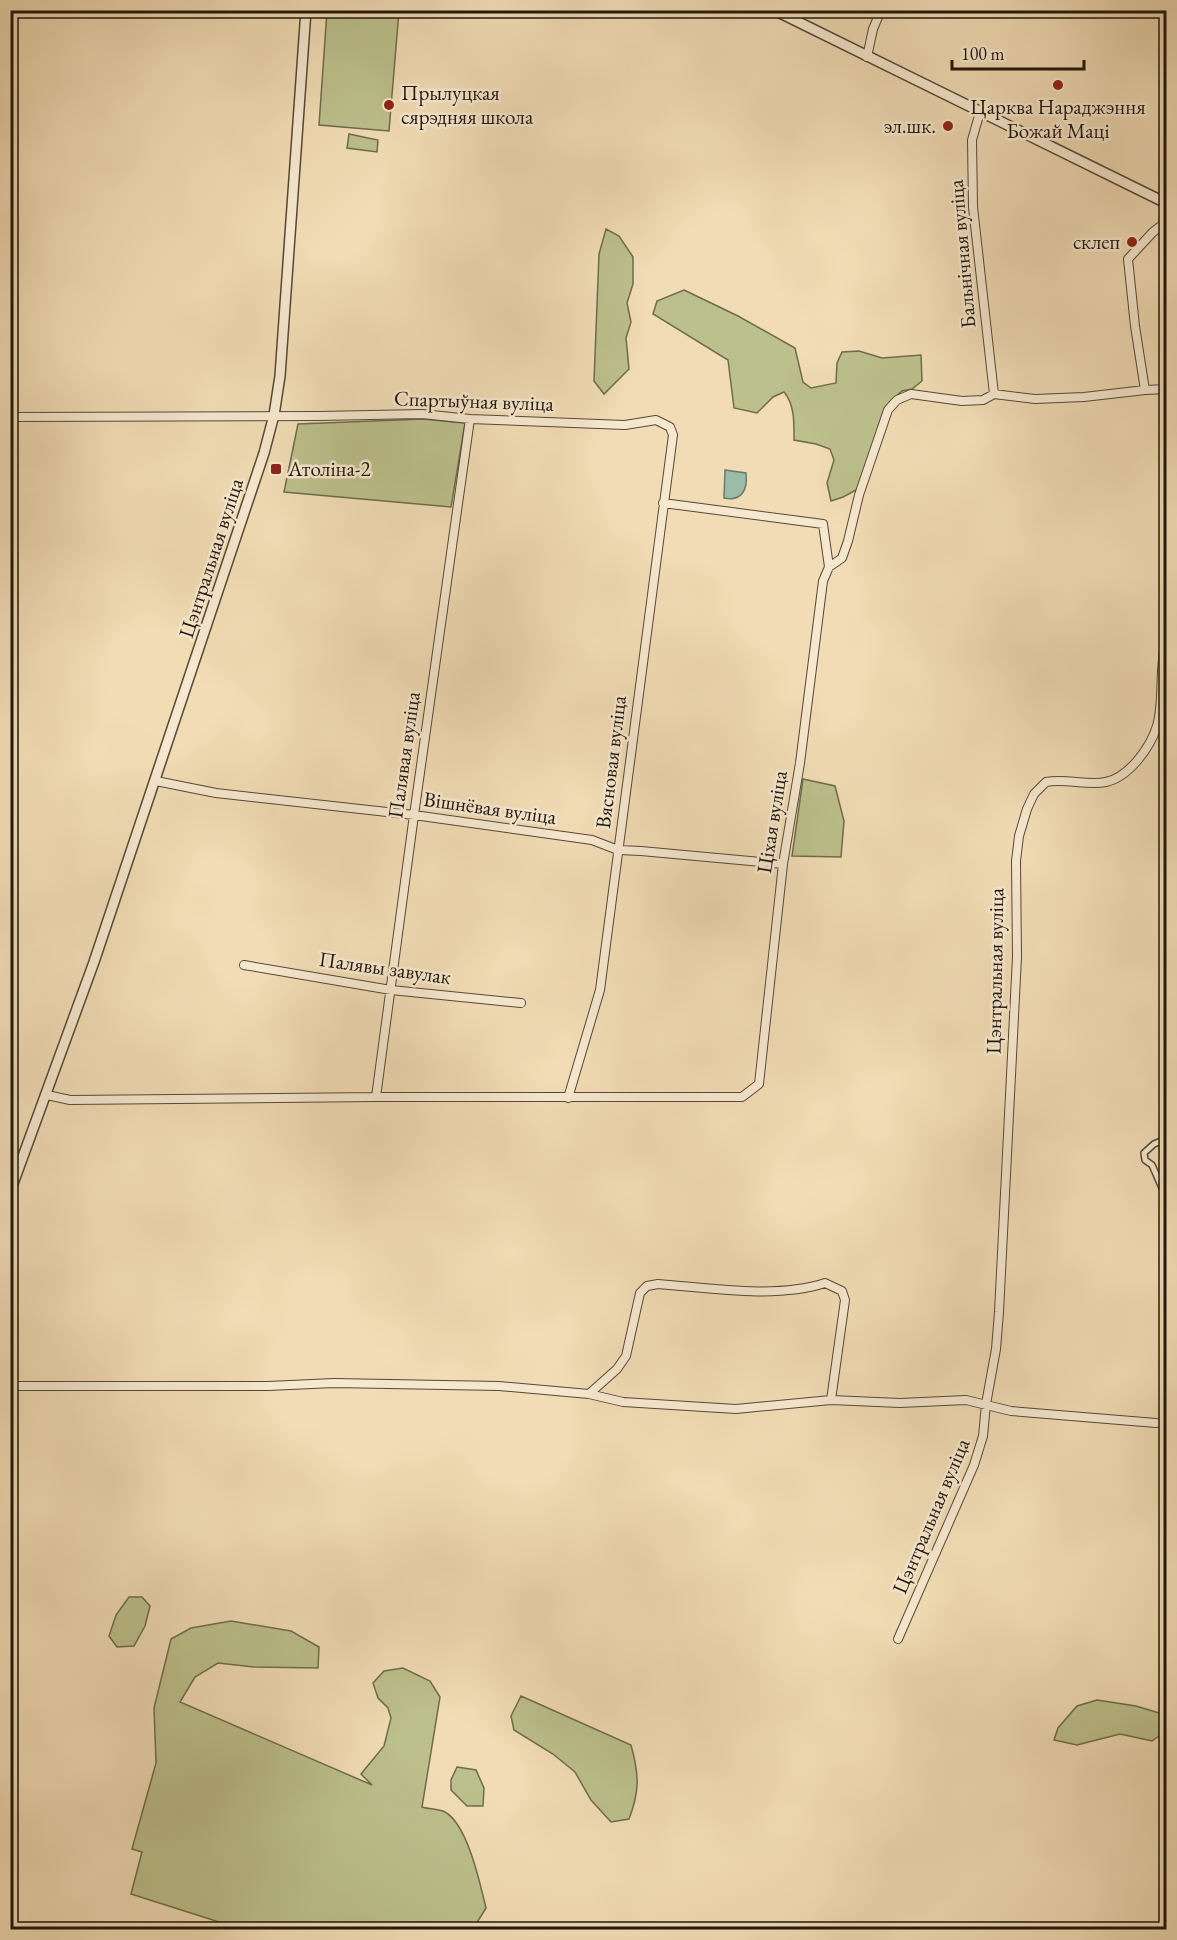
<svg xmlns="http://www.w3.org/2000/svg" width="1177" height="1940" font-family="'EB Garamond',serif">
	<style>
		.green { fill: #bcc08c; stroke: #6e6c4c; stroke-width: 1.5 }
		.water { fill: #9bbca8; stroke: #6a7a6a; stroke-width: 1.5 }
		.lines { fill: none; stroke-linecap: round; stroke-linejoin: round }
		.pedestrian-casing { stroke: #554836; stroke-width: 8 }
		.minor-casing { stroke: #554836; stroke-width: 10 }
		.tertiary-casing { stroke: #554836; stroke-width: 12 }
		.pedestrian { stroke: #f6e8cf; stroke-width: 5 }
		.minor { stroke: #f6e8cf; stroke-width: 8 }
		.tertiary { stroke: #f6e8cf; stroke-width: 9 }
		.poi-dot { fill: #8f2418; stroke: #f6e8cf; stroke-width: 2 }
		.labels { text-anchor: middle; stroke-width: 5; stroke-linejoin: round; paint-order: stroke }
		.poi-label { font-size: 21px; fill: #21170c; stroke: #f6e8cf; text-anchor: start }
		.street-label { font-size: 21px; fill: #21170c; stroke: #f6e8cf }
	</style>
	<rect width="100%" height="100%" fill="#f1dcb5"/>
	<filter id="stains"><feTurbulence type="fractalNoise" baseFrequency=".00333" numOctaves="4"/><feColorMatrix values="0 0 0 0 .2 0 0 0 0 .09 0 0 0 0 .02 0 0 0 .5 -.17"/></filter>
	<radialGradient id="worn" r=".72"><stop offset=".6" stop-color="#630" stop-opacity="0"/><stop offset="1" stop-color="#630" stop-opacity=".3"/></radialGradient>
	<!-- green -->
	<path class="green" d="M327 11H399L389 131 319 125Z
		M349 134 378 140 377 152 347 148Z
		M606 229 619 236 633 257V284L627 303 631 322 626 338 629 369 604 394 594 381 599 254Z
		M684 290 738 316 795 348 803 382 811 388 836 383 837 363 842 352 859 351 882 358 921 355 922 381 912 389 902 391 890 402 858 489 843 497 831 501 827 483 834 460 830 449 816 444 794 440C794 424 795 405 784 392L773 397 757 413 734 408 728 360 653 314 657 301Z
		M423 419 465 423 451 507 284 492 298 424Z
		M803 779 835 786 844 821 841 857 792 856Z
		M129 1597H142L150 1606 145 1626 134 1646 117 1647 109 1636 116 1615Z
		M231 1621 291 1631 319 1647 318 1668 254 1667 218 1663 195 1677 180 1702 372 1785 361 1774 384 1746 391 1718 388 1708 378 1698 373 1683 384 1671 403 1668 430 1681 440 1697 422 1807C428 1809 439 1809 445 1812 468 1825 480 1884 486 1908L473 1929H241L131 1894 142 1852 132 1849 156 1763 154 1708 171 1639 191 1628Z
		M521 1696 631 1745C639 1774 640 1791 629 1819L611 1822 591 1800 575 1772 553 1754 514 1730 511 1716Z
		M1097 1700 1136 1706 1166 1715V1731L1152 1741 1120 1734 1077 1745 1054 1740 1058 1728 1077 1706Z
		M457 1767 476 1770 484 1788 483 1806H467L451 1790V1780Z"/>
	<!-- water -->
	<path class="water" d="M725 470 746 473C748 489 742 502 724 498Z"/>
	<g class="lines">
		<defs>
			<path id="pedestrian" d="M1166 1139 1154 1144 1144 1153 1145 1160 1152 1165 1166 1197"/>
			<path id="minor" d="M867 57 873 29 881 10
				M980 112 972 140 973 207 994 394
				M1145 390 1135 326 1128 259 1153 232 1166 222
				M10 417 319 416 422 414 470 419 625 425 656 420 670 427 673 435 600 990 568 1098
				M663 503 823 524 829 567
				M829 567 842 558 848 541 859 495 888 410 897 400 911 394 962 401 983 400 994 394 1035 399 1084 397 1145 390 1166 389
				M156 781 216 793 414 815 592 840 618 850 641 851 783 864
				M244 965 391 990 521 1003
				M47 1095 70 1100 376 1097H742L759 1084 783 864 800 763 823 581 829 567
				M376 1097 414 815 470 419
				M10 1386H268L334 1383 499 1386 589 1394 623 1402 736 1409 831 1400 900 1403 966 1400 1011 1411 1156 1423
				M589 1394 617 1369 626 1356 640 1293 647 1286 658 1284C709 1288 776 1299 825 1283L842 1291 845 1300 831 1400
				M898 1639 974 1465 983 1436 986 1404 996 1349 999 1312 1017 957 1016 861 1019 836 1027 809 1034 794 1046 782C1066 778 1087 786 1106 782 1129 777 1150 748 1157 726 1162 709 1161 689 1162 671 1163 657 1165 643 1166 629"/>
			<path id="tertiary" d="M774 10 1166 203
				M10 1192 94 962 264 453 274 415 280 376 306 10"/>
		</defs>
		<!-- pedestrian casing -->
		<use href="#pedestrian" class="pedestrian-casing"/>
		<!-- minor casing -->
		<use href="#minor" class="minor-casing"/>
		<!-- tertiary casing -->
		<use href="#tertiary" class="tertiary-casing"/>
		<!-- pedestrian -->
		<use href="#pedestrian" class="pedestrian"/>
		<!-- minor -->
		<use href="#minor" class="minor"/>
		<!-- tertiary -->
		<use href="#tertiary" class="tertiary"/>
	</g>
	<!-- markers -->
	<g class="poi-dot">
		<circle cx="1058" cy="85" r="6"/>
		<circle cx="389" cy="105" r="6"/>
		<circle cx="948" cy="126" r="6"/>
		<circle cx="1132" cy="242" r="6"/>
		<rect x="270" y="463" width="12" height="12" rx="3"/>
	</g>
	<g class="labels">
		<!-- poi labels -->
		<g class="poi-label">
			<text x="401" y="100">Прылуцкая<tspan x="401" dy="24">сярэдняя школа</tspan></text>
			<text x="1058" y="114" text-anchor="middle">Царква Нараджэння<tspan x="1058" dy="24">Божай Маці</tspan></text>
			<text x="936" y="133" text-anchor="end">эл.шк.</text>
			<text x="1120" y="249" text-anchor="end">склеп</text>
			<text x="288" y="476">Атоліна-2</text>
		</g>
		<!-- street labels -->
		<g class="street-label">
			<text transform="translate(962 254) rotate(-95)" y="7">Бальнічная вуліца</text>
			<text transform="translate(474 401) rotate(2)" y="7">Спартыўная вуліца</text>
			<text transform="translate(211 558) rotate(-72)" y="7">Цэнтральная вуліца</text>
			<text transform="translate(404 755) rotate(-82)" y="7">Палявая вуліца</text>
			<text transform="translate(611 762) rotate(-83)" y="7">Вясновая вуліца</text>
			<text transform="translate(490 808) rotate(8)" y="7">Вішнёвая вуліца</text>
			<text transform="translate(772 822) rotate(-81)" y="7">Ціхая вуліца</text>
			<text transform="translate(385 968) rotate(8)" y="7">Палявы завулак</text>
			<text transform="translate(995 971) rotate(-89)" y="7">Цэнтральная вуліца</text>
			<text transform="translate(931 1516) rotate(-67)" y="7">Цэнтральная вуліца</text>
		</g>
	</g>
	<!-- margin -->
	<rect width="1177" height="1940" fill="none" stroke="#f1dcb5" stroke-width="36"/>
	<rect x="12" y="12" width="1153" height="1916" fill="none" stroke="#21170c" stroke-width="3"/>
	<rect x="18" y="18" width="1141" height="1904" fill="none" stroke="#21170c" stroke-width="1.5"/>
	<!-- scale -->
	<path d="M952 60v9h132v-9" fill="none" stroke="#21170c" stroke-width="3"/>
	<text x="961" y="60" font-size="18" fill="#21170c" stroke="#f6e8cf" stroke-width="4.5" paint-order="stroke">100 m</text>
	<rect width="100%" height="100%" filter="url(#stains)"/>
	<rect width="100%" height="100%" fill="url(#worn)"/>
</svg>
